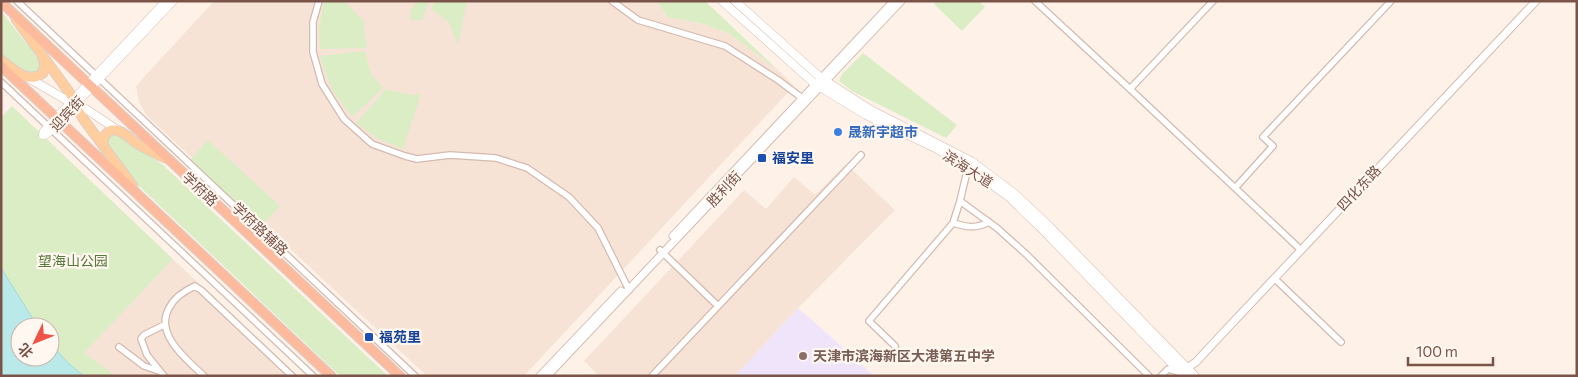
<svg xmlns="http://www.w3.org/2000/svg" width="1578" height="377" font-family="Commissioner,'Noto Sans SC',sans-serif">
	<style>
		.residential { fill: #f6e3d6 }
		.education { fill: #efe4fa }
		.green { fill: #dbedc5; fill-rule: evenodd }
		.water { fill: #bae9e9; stroke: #a0dbdc }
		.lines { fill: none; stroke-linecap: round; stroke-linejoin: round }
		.minor-casing { stroke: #d4baaf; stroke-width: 8 }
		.tertiary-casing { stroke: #d4baaf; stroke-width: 9 }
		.secondary-casing { stroke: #d9bbaf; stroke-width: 9 }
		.primary-casing { stroke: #dacfcc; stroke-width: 11 }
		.trunk-casing { stroke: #dacfcc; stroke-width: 11 }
		.minor { stroke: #fff; stroke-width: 5.5 }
		.tertiary { stroke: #fff; stroke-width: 7 }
		.secondary { stroke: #fff; stroke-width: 8 }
		.primary { stroke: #ffcd9e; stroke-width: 9 }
		.trunk { stroke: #fdba9c; stroke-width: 9 }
		.shop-dot { fill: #3f7fe0; stroke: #fff7f0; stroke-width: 2 }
		.transit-dot { fill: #1a4fb4; stroke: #fff7f0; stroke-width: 2 }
		.education-dot { fill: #8d6e63; stroke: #fff7f0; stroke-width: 2 }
		.labels { text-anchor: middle; stroke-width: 4.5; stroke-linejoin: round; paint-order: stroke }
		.street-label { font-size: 14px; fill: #7a5449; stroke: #fff7f0 }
		.shop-label { font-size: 14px; font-weight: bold; fill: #366cbe; stroke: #fff7f0; text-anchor: start }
		.transit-label { font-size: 14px; font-weight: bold; fill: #164399; stroke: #fff7f0; text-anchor: start }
		.park-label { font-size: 14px; fill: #587a3d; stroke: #fff7f0 }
		.education-label { font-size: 14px; font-weight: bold; fill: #785e54; stroke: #fff7f0; text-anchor: start }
	</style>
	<rect width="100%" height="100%" fill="#fef2e8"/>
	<!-- residential -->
	<path class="residential" d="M214 1H657L667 17 700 23 730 34 779 71 794 86 524 376H427L146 115 139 101 136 87 143 78Z
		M846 164 895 210 798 308 735 376H599L584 361 744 190 766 209 794 177 815 195Z
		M173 259 298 376H116L83 353Z"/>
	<!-- education -->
	<path class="education" d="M798 308 829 335 874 376H735Z"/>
	<!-- green -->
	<path class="green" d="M324 1H344L365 22 364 29 367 48 320 49 319 28Z
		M418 1H429L422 20H411L410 11Z
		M435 1H467L458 45 449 22 431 9Z
		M657 1H705L779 71 730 34 700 23 667 17Z
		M937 1H979L985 7 962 31 934 4Z
		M1 11 41 62C40 87 11 61 1 54Z
		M365 51 371 74 383 88 352 117 332 90 320 56Z
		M863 53 957 125 946 138 852 91 839 81 842 74Z
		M386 89 410 95 421 94 403 149 378 139 356 123Z
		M12 106 173 259 84 353 116 376H1V117ZM20 327H50V357H20Z
		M111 133 120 134 163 165 388 376H340L140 187 106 146 105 139Z
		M208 140 280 206 261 226 190 160Z"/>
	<!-- water -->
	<path class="water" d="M1 268 38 327H20V357H50V343L68 363 84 376H1Z"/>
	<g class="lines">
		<defs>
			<path id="minor" d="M17 1 415 376
				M319 1 313 22V52L322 84 344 119 372 144 405 156 417 159 450 155 496 158 527 168 569 197 598 228 629 290
				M612 1 638 20 725 46 778 80 802 98
				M1035 1 1130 89
				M1213 1 1130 89 1301 250
				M1 82 313 376
				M1235 188 1273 146 1263 137 1391 1
				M960 201 997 228 1026 254 1149 376
				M953 223C966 227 976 229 989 222
				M660 250 717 305
				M1274 278 1341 342
				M895 346 869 321 953 223 960 201 968 167
				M119 347 144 366 159 371
				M164 376 147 355 141 339 144 335 164 325
				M204 376C187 360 154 334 169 308 174 298 184 291 195 286L201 290 292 376
				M652 376 861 155
				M1161 376 1168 369 1179 372"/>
			<path id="tertiary" d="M673 236 894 1
				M1184 370 1196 362 1221 335 1536 1
				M540 376 621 291
				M547 376 901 1"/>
			<path id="secondary" d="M722 1 815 84 866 115 937 149 968 167 1009 197 1045 232 1184 376
				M735 1 821 78 871 110 971 161 1015 194 1050 227 1195 376
				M27 77 73 104
				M77 103 119 131
				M43 135 47 134 173 1
				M43 135 44 131 166 1"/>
			<path id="primary" d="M16 19 77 103
				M1 60C13 69 28 85 43 73L45 64 43 59
				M75 105 84 120 133 186
				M104 147C101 137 108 127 119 131 125 133 131 139 136 143 145 149 156 153 165 158"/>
			<path id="trunk" d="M1 2 400 376
				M1 66 331 376"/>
		</defs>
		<!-- minor casing -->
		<use href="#minor" class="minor-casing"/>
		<!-- tertiary casing -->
		<use href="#tertiary" class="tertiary-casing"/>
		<!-- secondary casing -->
		<use href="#secondary" class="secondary-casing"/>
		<!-- primary casing -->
		<use href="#primary" class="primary-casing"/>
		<!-- trunk casing -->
		<use href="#trunk" class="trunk-casing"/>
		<!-- minor -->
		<use href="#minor" class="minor"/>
		<!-- tertiary -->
		<use href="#tertiary" class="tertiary"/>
		<!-- secondary -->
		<use href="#secondary" class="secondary"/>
		<!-- primary -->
		<use href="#primary" class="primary"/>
		<!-- trunk -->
		<use href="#trunk" class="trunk"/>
	</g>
	<!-- markers -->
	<circle class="shop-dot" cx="838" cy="132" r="5"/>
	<g class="transit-dot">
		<rect x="757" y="153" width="10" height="10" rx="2.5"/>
		<rect x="364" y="332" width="10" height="10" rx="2.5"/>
	</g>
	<circle class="education-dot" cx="803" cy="356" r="5"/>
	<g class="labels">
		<!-- street labels -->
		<g class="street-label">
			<text transform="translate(67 114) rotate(-47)" y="5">迎宾街</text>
			<text transform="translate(968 169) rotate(33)" y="5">滨海大道</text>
			<text transform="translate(1359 188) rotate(-47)" y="5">四化东路</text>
			<text transform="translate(200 189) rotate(43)" y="5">学府路</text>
			<text transform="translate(724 189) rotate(-47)" y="5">胜利街</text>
			<text transform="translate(260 229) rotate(43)" y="5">学府路辅路</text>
		</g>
		<!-- shop labels -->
		<g class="shop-label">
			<text x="848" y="137">晟新宇超市</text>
		</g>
		<!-- transit labels -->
		<g class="transit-label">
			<text x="772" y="163">福安里</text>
			<text x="379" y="342">福苑里</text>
		</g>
		<!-- park labels -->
		<g class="park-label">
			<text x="73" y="266">望海山公园</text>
		</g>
		<!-- education labels -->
		<g class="education-label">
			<text x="813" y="361">天津市滨海新区大港第五中学</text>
		</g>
	</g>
	<!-- border -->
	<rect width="1578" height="377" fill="none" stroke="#7a5449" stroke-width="5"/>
	<!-- north arrow -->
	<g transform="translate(35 342) rotate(227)"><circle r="24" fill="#fff7f0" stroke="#cab6ad"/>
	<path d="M0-4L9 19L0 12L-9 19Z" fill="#ef5446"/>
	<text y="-8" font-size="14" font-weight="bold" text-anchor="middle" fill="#7a5449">北</text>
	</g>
	<!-- scale -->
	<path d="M1408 357v8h85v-8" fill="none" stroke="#7a5449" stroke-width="2.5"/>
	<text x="1416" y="357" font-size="15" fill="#7a5449" stroke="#fff7f0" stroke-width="4" paint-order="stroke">100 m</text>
</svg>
